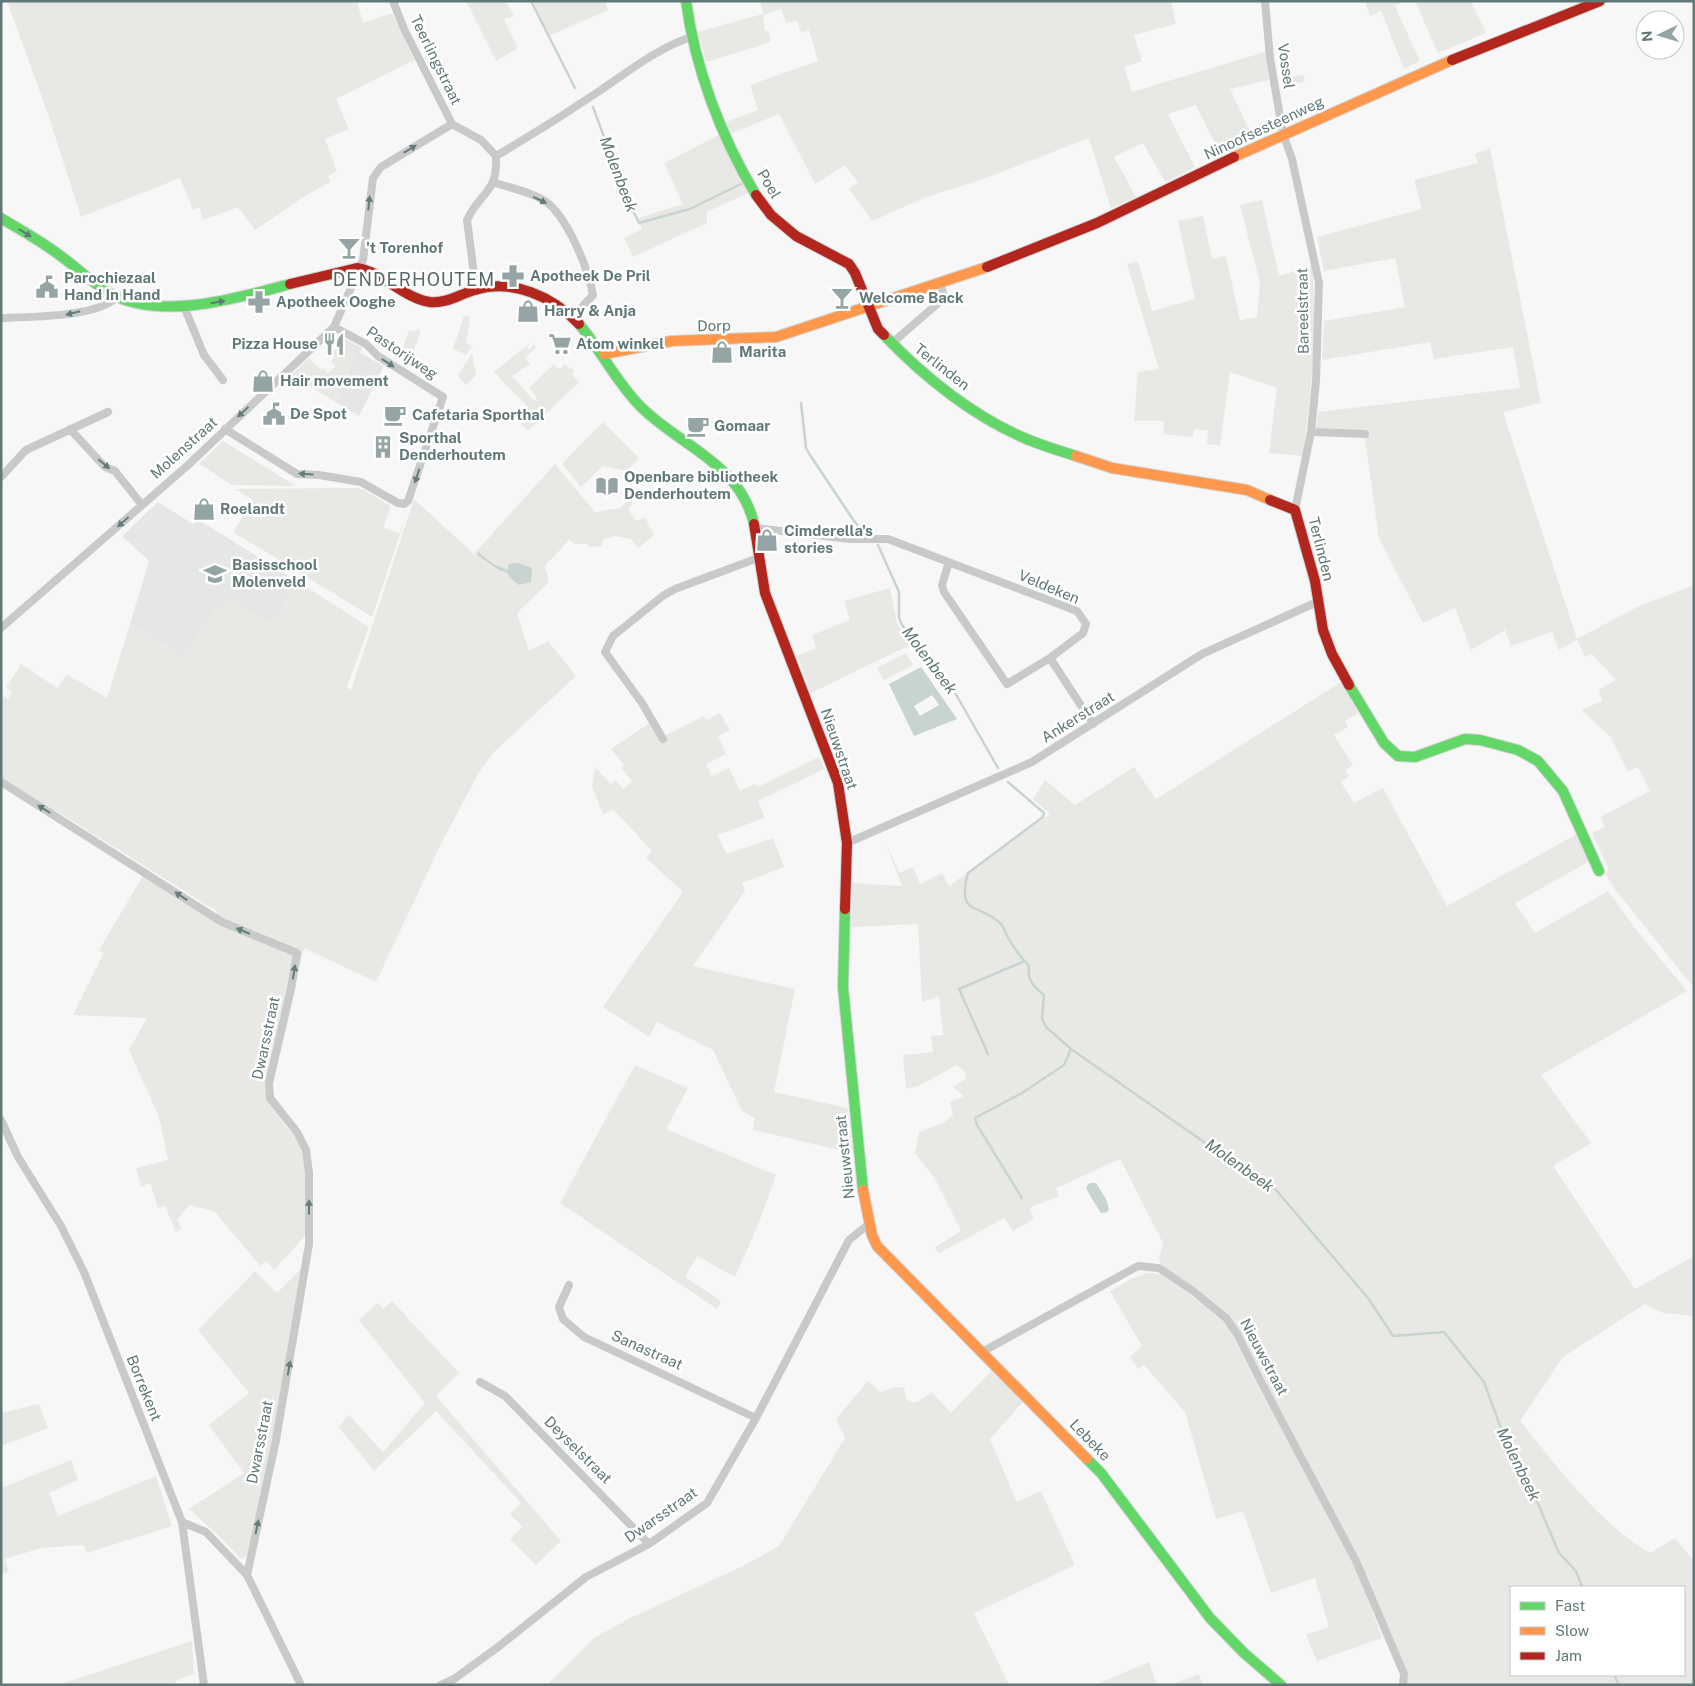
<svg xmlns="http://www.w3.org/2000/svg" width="1695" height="1686" font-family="'Public Sans',sans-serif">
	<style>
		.built { fill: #e5e7e7 }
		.green { fill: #e8e9e4; fill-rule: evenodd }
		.water { fill: #c8d4d2; fill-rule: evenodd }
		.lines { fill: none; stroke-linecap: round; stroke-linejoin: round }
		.stream { stroke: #c8d4d2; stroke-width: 2.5 }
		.fast-casing { stroke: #d2d4d4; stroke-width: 12 }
		.slow-casing { stroke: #d2d4d4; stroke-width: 12 }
		.jam-casing { stroke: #d2d4d4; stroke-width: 12 }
		.street { stroke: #c8caca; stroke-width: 8 }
		.fast { stroke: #63d668; stroke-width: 10 }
		.slow { stroke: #ff974d; stroke-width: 10 }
		.jam { stroke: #b3261e; stroke-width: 10 }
		.oneway { fill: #657c7c }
		.oneway2 { fill: #607878 }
		.labels { text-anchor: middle; stroke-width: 5; stroke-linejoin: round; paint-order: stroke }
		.street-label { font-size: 15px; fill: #607878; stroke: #fff }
		.poi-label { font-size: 15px; font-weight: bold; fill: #607878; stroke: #fff; text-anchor: start }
		.water-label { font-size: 16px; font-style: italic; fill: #607975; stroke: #fff }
		.quarter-label { font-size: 18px; letter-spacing: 1px; fill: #566a6a; stroke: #fff }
	</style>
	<rect width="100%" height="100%" fill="#f7f7f7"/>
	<!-- built -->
	<path class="built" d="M346 339 362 348 360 353 384 366 359 416 337 403 348 378 345 377 355 356 340 345Z
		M158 502 193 524 197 519 300 583 271 624 216 607 184 657 130 624 149 561 122 536Z"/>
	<!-- green -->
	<path class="green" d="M7 1H357L363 23 392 13 414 60 336 99 349 129 325 139 337 171 328 176 331 182 308 194 255 230 238 207 203 220 199 207 193 210 180 178 81 217 49 117Z
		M466 1H506L514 16 504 19 518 48 496 61Z
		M531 1H605L608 10 549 36Z
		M760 1H1171L1176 24 1134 35 1142 61 1124 67 1132 92 1265 52 1269 80 1230 89 1253 138 1221 155 1196 105 1168 114 1195 167 1165 182 1143 143 1114 157 1136 197 1111 208 1089 138 986 178 927 197 872 221 849 189 858 183 845 165 815 184 779 114 730 134 726 122 758 110 750 85 818 61 809 30 801 33 797 20 786 23 781 9 763 15 765 31 768 30 771 42 706 62 698 32 763 14Z
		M1365 1H1406L1395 6 1420 61 1404 69 1381 11 1370 16Z
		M1415 1H1471L1486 33 1438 53Z
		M1304 75 1305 82 1289 84V77Z
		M719 135 748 193 707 212V223L633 257 624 238 642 229 638 218 683 204 664 163Z
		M1490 148 1541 403 1503 412 1577 639 1637 607 1694 585V988L1614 888 1605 873 1609 870 1592 833 1605 827 1600 817 1650 791 1638 767 1628 772 1610 736 1581 710 1602 701 1599 689 1616 680 1592 654 1585 657 1577 640 1559 650 1552 632 1511 646 1505 630 1471 650 1455 608 1423 623 1379 539 1364 432 1316 429 1318 412 1520 388 1513 347 1434 359 1430 342 1322 360 1324 321 1405 307 1395 258 1324 271 1317 237 1422 209 1414 180 1478 163 1475 154Z
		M1262 200 1279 276 1312 266C1318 330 1311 392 1303 456L1269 453 1277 388 1230 372 1220 446 1207 444 1208 430 1194 429 1193 437 1163 434 1164 421H1134L1138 372 1159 369 1127 264 1138 261 1152 311 1195 299 1178 221 1203 216 1212 259 1226 256 1240 320 1257 317 1260 283 1240 205Z
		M464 316 470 317 466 344 473 345 466 355 453 349Z
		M416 329 421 331 414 349 403 348 409 330 415 332Z
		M531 342 527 347 529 350 534 345 536 347 525 358 531 364 512 376 534 401 537 398 529 388 554 364 559 369 565 364 569 369 571 367 575 371 572 374 579 382 528 431 516 418 527 406 494 372Z
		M340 345 355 355 345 376 348 378 337 403 291 375 309 358 321 370 323 368 328 373 336 366 331 361 335 357 331 353Z
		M472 353 476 375 466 385 458 376Z
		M603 422 639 458 627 471 603 466 581 487 562 464Z
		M223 441 296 486 232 485 199 464Z
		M555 464 595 512 620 508 630 499 633 503 628 509 636 521 645 517 654 535 638 548 631 539 615 536 602 540V546L588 547 587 544H575L569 540 545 566 549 582 517 613 529 651 548 641 576 676 495 751 479 772 441 844 376 982 304 948 273 1083V1094L286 1115 281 1119 299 1142 306 1164V1235L274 1270 266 1261 261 1266 257 1262 214 1211 189 1205 177 1220 182 1229 176 1232 165 1206 158 1208 150 1183 141 1187 136 1168 168 1160 159 1117 129 1050 147 1018 73 1015 104 953 99 950 143 876 212 920 218 912 55 810 52 813 1 780V695L8 699 12 693 6 688 21 664 57 688 67 674 107 698 130 624 184 657 216 606 219 608 226 597 271 624 300 583 369 627 347 687 351 690 414 499 474 554Z
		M360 488 391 506 383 528 399 533 406 516 372 617 233 532 253 500 235 489Z
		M890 588 897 624 912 644 811 693 797 656 816 648 812 635 850 620 844 601Z
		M906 653 913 665 884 680 877 668Z
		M1341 682 1358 713 1345 721 1348 727 1334 735 1353 765 1345 770 1349 776 1341 782 1354 803 1383 788 1447 906 1577 834 1590 861 1515 903 1535 933 1608 891 1638 932 1687 991 1541 1075 1591 1143 1553 1166 1635 1289 1694 1256V1316L1663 1313 1645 1304 1563 1357 1520 1421C1559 1468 1596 1521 1650 1553L1675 1538 1694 1561V1685H1407L1408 1674 1384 1620 1232 1321 1162 1267 1159 1258 1163 1243 1120 1159 1056 1188 1059 1196 1029 1208 1034 1219 1013 1231 1004 1218 940 1253 934 1248 961 1231 935 1179 915 1153 919 1132 943 1123 953 1115 950 1102 964 1096 953 1087 966 1079 965 1072 957 1065 918 1086 906 1089 903 1055 933 1052 931 1036 943 1035 939 996 922 1002 918 924 851 927 852 883 902 886 886 844 900 873 913 867 920 884 942 873 949 886 1050 814 1033 799 1045 780 1075 805 1134 767 1156 799ZM1511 1587H1684V1675H1511Z
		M720 713 730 730 718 736 726 754 706 764 712 776 729 768 740 791 755 784 758 787 819 757 824 769 758 801 765 818 717 835 727 854 773 838 784 867 742 883 745 891 693 966 795 989 774 1092 848 1108 853 1153 753 1130 755 1118 742 1111 713 1050 657 1022 649 1037 603 1007 683 892 646 858 652 851 614 810 603 814 592 787 595 767 611 784 615 780 624 789 632 781 621 768 624 765 611 749 651 722 660 738 704 716 707 720Z
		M635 1065 688 1088 666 1129 776 1175 758 1225 735 1277 697 1256 685 1277 721 1301 717 1309 560 1203Z
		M303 1267 275 1429 248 1556 241 1559 219 1536 189 1509 244 1473 209 1425 249 1393 198 1330 255 1271 277 1293Z
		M1148 1273 1161 1274 1174 1283 1220 1317 1231 1332 1255 1381 1339 1533 1360 1578 1382 1638 1317 1661 1306 1635 1329 1627 1315 1578 1271 1593 1243 1511 1216 1519 1185 1412 1144 1365 1138 1369 1130 1357 1142 1346 1110 1291 1133 1278Z
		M392 1301 459 1373 436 1396 561 1541 536 1565 510 1539 523 1527 510 1514 521 1503 436 1411 374 1471 339 1427 349 1415 383 1452 425 1403 359 1320 378 1303 383 1309Z
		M992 1370 1023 1402 990 1439 1017 1502 1041 1491 1075 1565 974 1613 1009 1685H547L594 1638 626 1620 747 1564 779 1546 845 1438 836 1419 868 1381 880 1392 895 1387H904L906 1399 911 1402H917L932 1392 951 1413Z
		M39 1404 48 1428 1 1446V1413Z
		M71 1460 78 1480 49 1493 58 1516 156 1476 172 1526 87 1553 83 1545 41 1548 5 1559 9 1572 1 1574V1488Z
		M192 1641 194 1674 177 1680 173 1685H58Z
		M1149 1662 1157 1685H1095Z
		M1199 1674 1202 1685H1170Z"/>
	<!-- water -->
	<path class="water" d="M478 552 493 564 507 570 509 564 519 563 532 568 531 582 519 585 509 577 508 573 499 570 477 555Z
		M921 667 957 719 914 736 889 684ZM932 695 939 705 920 716 914 706Z
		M1090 1183H1096L1106 1199 1109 1209 1107 1212 1101 1213C1097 1206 1088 1194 1086 1187Z"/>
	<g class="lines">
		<!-- stream -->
		<path class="stream" d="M531 1 575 88
			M593 107 625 194 639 223 690 209 741 184
			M801 403 806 448 810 455 854 521 864 533
			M878 545 899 592V618L902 625 950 684 998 768
			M1008 782 1044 813 1043 817 968 873C956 918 980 902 1001 924 1005 929 1006 935 1010 941 1015 950 1022 958 1029 966 1027 980 1033 986 1044 995L1042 1018 1046 1027 1071 1049 1211 1147 1271 1184 1368 1298 1393 1336 1444 1332 1484 1382 1503 1434 1533 1492 1559 1553 1576 1571 1582 1587
			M988 1054 959 989 1025 961
			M1022 1198 977 1125 975 1118 1022 1093 1064 1065 1071 1049
			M1614 1675 1619 1685"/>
		<defs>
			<path id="fast" d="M686 1C695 68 721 137 756 195
				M1 218C22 231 43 242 62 257 79 269 93 284 111 294 162 321 238 298 290 284
				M579 324C601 350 616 382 641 407 680 446 740 463 754 524
				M884 335C924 377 975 418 1029 440 1044 446 1060 451 1076 456
				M1349 685 1384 743 1398 756 1415 757 1465 739 1480 740 1518 750 1538 761 1563 791 1599 871
				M845 909 843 987 863 1190
				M1087 1459 1101 1473 1210 1618 1244 1653 1281 1685"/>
			<path id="slow" d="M1234 157 1452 60
				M604 354 672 341 776 337 987 267
				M1076 456 1112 468 1247 490 1270 500
				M863 1190 872 1235 877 1246 1087 1459"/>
			<path id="jam" d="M1452 60 1600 1
				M756 195 771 215 796 236 849 264 855 273 878 329 884 335
				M987 267 1097 223 1234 157
				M290 284 357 268C383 272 403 298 430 302 446 304 460 294 475 290 513 278 553 297 579 324
				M1270 500 1295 510 1315 581 1323 630 1332 654 1349 685
				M754 524 765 593 838 783 847 843 845 909"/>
		</defs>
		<!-- fast casing -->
		<use href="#fast" class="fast-casing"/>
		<!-- slow casing -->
		<use href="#slow" class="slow-casing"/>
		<!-- jam casing -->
		<use href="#jam" class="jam-casing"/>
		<!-- street -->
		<path class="street" d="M393 1 404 29 452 124 481 140 496 156C498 194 481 190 467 220L476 289
			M1265 1 1270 58 1283 134 1292 159 1319 283 1316 381 1311 432 1295 510
			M496 156C532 135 567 113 601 90 629 71 658 48 691 37
			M495 183C511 188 536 193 549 204 569 222 588 268 593 295L573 317
			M183 304 204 355 223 380
			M1 318C30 317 98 317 117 297
			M891 344 944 298 941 284
			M70 429 105 467 115 471 142 505
			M225 429 297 474 319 475 361 482 398 503 404 504 408 501 443 397 378 356 366 344 334 327
			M1311 432 1365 434
			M1 477 26 450 108 412
			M755 528 850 539H888L1077 611 1086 624 1083 633 1050 658 1093 724
			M949 562 942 585 944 592 1007 684 1050 658
			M1 628 187 466 334 327 363 260 373 178 381 167 452 124
			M663 739 642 703 605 652 613 636 664 595 675 589 758 558
			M1 782 222 922 297 953 291 989 269 1083 270 1098 297 1132 306 1150 309 1173V1244L276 1440 247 1575
			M847 843 1032 762 1202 654 1317 602
			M1 1120 18 1157 61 1226 84 1272 182 1522 204 1685
			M569 1285 559 1307 563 1319 584 1337 756 1418
			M982 1352 1138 1266 1159 1268 1193 1291 1226 1318 1237 1334 1260 1380 1356 1561 1404 1674 1403 1685
			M480 1382 505 1396 649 1544
			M182 1522 206 1532 247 1575 301 1685
			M441 1685 454 1679 498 1647 586 1577 649 1544 707 1503 756 1418 849 1240 869 1224"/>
		<!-- fast -->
		<use href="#fast" class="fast"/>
		<!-- slow -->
		<use href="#slow" class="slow"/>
		<!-- jam -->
		<use href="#jam" class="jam"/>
	</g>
	<!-- one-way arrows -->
	<defs><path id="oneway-solid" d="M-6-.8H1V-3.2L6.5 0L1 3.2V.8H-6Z" transform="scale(1.25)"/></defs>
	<g class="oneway">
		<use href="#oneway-solid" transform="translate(410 149) rotate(-31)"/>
		<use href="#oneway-solid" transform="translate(540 200) rotate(25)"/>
		<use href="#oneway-solid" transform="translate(369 203) rotate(-84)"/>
		<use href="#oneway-solid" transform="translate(73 313) rotate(166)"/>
		<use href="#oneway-solid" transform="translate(388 363) rotate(33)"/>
		<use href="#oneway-solid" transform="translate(243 412) rotate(137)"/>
		<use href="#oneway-solid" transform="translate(104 464) rotate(40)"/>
		<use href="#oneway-solid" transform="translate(306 474) rotate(-177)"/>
		<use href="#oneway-solid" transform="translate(417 476) rotate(108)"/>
		<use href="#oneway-solid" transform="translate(123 522) rotate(138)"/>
		<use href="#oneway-solid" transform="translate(44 809) rotate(-148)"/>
		<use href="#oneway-solid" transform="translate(181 896) rotate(-147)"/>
		<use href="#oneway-solid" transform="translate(243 931) rotate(-157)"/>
		<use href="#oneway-solid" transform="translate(294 972) rotate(-81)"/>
		<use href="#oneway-solid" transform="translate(309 1207) rotate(-90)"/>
		<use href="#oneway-solid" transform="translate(289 1368) rotate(-80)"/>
		<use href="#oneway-solid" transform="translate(257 1527) rotate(-78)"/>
	</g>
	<g class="oneway2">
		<use href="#oneway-solid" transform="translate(25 233) rotate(32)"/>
		<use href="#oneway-solid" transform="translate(218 302) rotate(-9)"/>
	</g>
	<!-- icons -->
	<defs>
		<symbol id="bar-bare" viewBox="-9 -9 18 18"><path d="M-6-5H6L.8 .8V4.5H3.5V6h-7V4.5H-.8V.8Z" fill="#95a4a4" stroke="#fff" stroke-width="2.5" paint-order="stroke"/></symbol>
		<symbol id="pharmacy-bare" viewBox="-9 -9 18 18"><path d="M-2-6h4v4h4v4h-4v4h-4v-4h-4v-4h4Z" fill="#95a4a4" stroke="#fff" stroke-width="2.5" paint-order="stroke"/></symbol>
		<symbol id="civic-bare" viewBox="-9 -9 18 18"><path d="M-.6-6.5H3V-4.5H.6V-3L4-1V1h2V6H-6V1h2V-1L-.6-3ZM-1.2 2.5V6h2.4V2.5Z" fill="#95a4a4" stroke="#fff" stroke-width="2.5" paint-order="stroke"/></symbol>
		<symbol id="shop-bare" viewBox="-9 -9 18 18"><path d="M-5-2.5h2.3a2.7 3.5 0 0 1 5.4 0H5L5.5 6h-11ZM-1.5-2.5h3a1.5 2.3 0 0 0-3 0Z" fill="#95a4a4" stroke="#fff" stroke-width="2.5" paint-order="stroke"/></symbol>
		<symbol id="restaurant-bare" viewBox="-9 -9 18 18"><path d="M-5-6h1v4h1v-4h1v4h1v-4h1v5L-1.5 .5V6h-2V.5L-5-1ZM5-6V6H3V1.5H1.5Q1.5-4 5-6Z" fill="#95a4a4" stroke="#fff" stroke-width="2.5" paint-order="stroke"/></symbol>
		<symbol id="supermarket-bare" viewBox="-9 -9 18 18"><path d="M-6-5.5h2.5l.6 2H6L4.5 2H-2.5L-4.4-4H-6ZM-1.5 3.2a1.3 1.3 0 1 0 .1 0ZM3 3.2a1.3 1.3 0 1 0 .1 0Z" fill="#95a4a4" stroke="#fff" stroke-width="2.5" paint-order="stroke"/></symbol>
		<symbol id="cafe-bare" viewBox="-9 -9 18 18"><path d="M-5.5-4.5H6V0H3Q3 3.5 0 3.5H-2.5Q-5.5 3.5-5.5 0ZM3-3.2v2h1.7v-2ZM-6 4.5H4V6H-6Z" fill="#95a4a4" stroke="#fff" stroke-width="2.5" paint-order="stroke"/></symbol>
		<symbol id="building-bare" viewBox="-9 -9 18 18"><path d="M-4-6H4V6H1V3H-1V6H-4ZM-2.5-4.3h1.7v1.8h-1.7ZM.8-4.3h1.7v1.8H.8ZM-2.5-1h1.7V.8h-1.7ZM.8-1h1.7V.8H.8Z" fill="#95a4a4" stroke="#fff" stroke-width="2.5" paint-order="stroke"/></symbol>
		<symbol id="library-bare" viewBox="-9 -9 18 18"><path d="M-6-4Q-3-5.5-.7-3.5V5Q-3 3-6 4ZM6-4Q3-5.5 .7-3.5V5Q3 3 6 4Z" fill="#95a4a4" stroke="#fff" stroke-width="2.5" paint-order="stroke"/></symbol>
		<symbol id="school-bare" viewBox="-9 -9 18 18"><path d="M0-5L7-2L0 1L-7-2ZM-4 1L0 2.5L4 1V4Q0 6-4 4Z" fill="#95a4a4" stroke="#fff" stroke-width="2.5" paint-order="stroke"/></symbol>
	</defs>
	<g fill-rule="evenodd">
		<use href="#bar-bare" x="333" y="232" width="32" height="32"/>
		<use href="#pharmacy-bare" x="497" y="260" width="32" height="32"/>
		<use href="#civic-bare" x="31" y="271" width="32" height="32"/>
		<use href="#bar-bare" x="826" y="282" width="32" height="32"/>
		<use href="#pharmacy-bare" x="243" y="286" width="32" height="32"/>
		<use href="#shop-bare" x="512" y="295" width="32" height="32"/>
		<use href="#restaurant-bare" x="318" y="328" width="32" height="32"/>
		<use href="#supermarket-bare" x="544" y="328" width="32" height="32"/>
		<use href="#shop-bare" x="706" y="336" width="32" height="32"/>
		<use href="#shop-bare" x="247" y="365" width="32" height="32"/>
		<use href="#civic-bare" x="258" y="398" width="32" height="32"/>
		<use href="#cafe-bare" x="379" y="399" width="32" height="32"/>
		<use href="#cafe-bare" x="682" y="410" width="32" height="32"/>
		<use href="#building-bare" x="367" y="431" width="32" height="32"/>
		<use href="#library-bare" x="591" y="470" width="32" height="32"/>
		<use href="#shop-bare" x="188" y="493" width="32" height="32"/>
		<use href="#shop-bare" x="751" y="524" width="32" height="32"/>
		<use href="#school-bare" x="199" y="558" width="32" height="32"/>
	</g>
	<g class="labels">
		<!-- street labels -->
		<g class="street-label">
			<text transform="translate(436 60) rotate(64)" y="5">Teerlingstraat</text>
			<text transform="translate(1286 66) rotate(82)" y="5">Vossel</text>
			<text transform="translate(1264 128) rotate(-25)" y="5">Ninoofsesteenweg</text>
			<text transform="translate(769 184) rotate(59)" y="5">Poel</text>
			<text transform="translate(1303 311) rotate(-91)" y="5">Bareelstraat</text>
			<text transform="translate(714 326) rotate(-1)" y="5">Dorp</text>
			<text transform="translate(402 353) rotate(34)" y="5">Pastorijweg</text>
			<text transform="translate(942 367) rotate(38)" y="5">Terlinden</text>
			<text transform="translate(184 448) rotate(-42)" y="5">Molenstraat</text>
			<text transform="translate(1321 549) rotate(76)" y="5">Terlinden</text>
			<text transform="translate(1049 587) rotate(23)" y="5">Veldeken</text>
			<text transform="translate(1078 717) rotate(-32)" y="5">Ankerstraat</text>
			<text transform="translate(839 749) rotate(71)" y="5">Nieuwstraat</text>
			<text transform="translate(266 1038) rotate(-78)" y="5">Dwarsstraat</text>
			<text transform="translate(845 1157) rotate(-96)" y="5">Nieuwstraat</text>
			<text transform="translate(647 1350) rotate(24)" y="5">Sanastraat</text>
			<text transform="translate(1264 1357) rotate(62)" y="5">Nieuwstraat</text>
			<text transform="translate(144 1388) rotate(68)" y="5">Borrekent</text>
			<text transform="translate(1090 1440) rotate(46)" y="5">Lebeke</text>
			<text transform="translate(260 1442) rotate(-79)" y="5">Dwarsstraat</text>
			<text transform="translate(578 1450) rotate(45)" y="5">Deyselstraat</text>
			<text transform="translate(661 1515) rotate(-35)" y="5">Dwarsstraat</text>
		</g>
		<!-- poi labels -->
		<g class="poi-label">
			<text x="366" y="253">'t Torenhof</text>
			<text x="530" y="281">Apotheek De Pril</text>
			<text x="64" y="283">Parochiezaal<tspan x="64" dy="17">Hand In Hand</tspan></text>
			<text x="859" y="303">Welcome Back</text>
			<text x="276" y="307">Apotheek Ooghe</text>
			<text x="544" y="316">Harry &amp; Anja</text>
			<text x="318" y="349" text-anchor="end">Pizza House</text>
			<text x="576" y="349">Atom winkel</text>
			<text x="739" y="357">Marita</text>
			<text x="280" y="386">Hair movement</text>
			<text x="290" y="419">De Spot</text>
			<text x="412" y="420">Cafetaria Sporthal</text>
			<text x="714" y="431">Gomaar</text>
			<text x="399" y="443">Sporthal<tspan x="399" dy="17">Denderhoutem</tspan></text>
			<text x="624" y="482">Openbare bibliotheek<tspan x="624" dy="17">Denderhoutem</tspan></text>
			<text x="220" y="514">Roelandt</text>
			<text x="784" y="536">Cimderella's<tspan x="784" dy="17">stories</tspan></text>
			<text x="232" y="570">Basisschool<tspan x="232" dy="17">Molenveld</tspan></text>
		</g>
		<!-- water labels -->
		<g class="water-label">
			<text transform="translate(619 174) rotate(69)" y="6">Molenbeek</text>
			<text transform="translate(930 660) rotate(53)" y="6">Molenbeek</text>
			<text transform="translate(1240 1165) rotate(35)" y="6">Molenbeek</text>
			<text transform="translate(1519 1464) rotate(64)" y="6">Molenbeek</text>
		</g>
		<!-- quarter labels -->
		<g class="quarter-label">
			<text x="414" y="286">DENDERHOUTEM</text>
		</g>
	</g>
	<!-- border -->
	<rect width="1695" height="1686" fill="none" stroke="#607878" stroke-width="5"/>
	<!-- legend -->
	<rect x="1510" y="1586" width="175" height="90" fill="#ffffff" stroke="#bfc9c9"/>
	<rect x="1520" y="1602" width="25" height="8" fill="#63d668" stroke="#bfc9c9"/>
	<text x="1555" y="1611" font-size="15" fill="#607878">Fast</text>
	<rect x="1520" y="1627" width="25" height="8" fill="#ff974d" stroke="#bfc9c9"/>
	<text x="1555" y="1636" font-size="15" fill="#607878">Slow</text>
	<rect x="1520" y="1652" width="25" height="8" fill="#b3261e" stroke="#bfc9c9"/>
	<text x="1555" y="1661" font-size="15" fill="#607878">Jam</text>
	<!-- north arrow -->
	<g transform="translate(1660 35) rotate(265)"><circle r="24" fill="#ffffff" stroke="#bfc9c9"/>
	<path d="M0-4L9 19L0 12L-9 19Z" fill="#95a4a4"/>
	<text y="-8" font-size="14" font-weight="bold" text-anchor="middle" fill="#607878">N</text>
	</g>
</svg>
